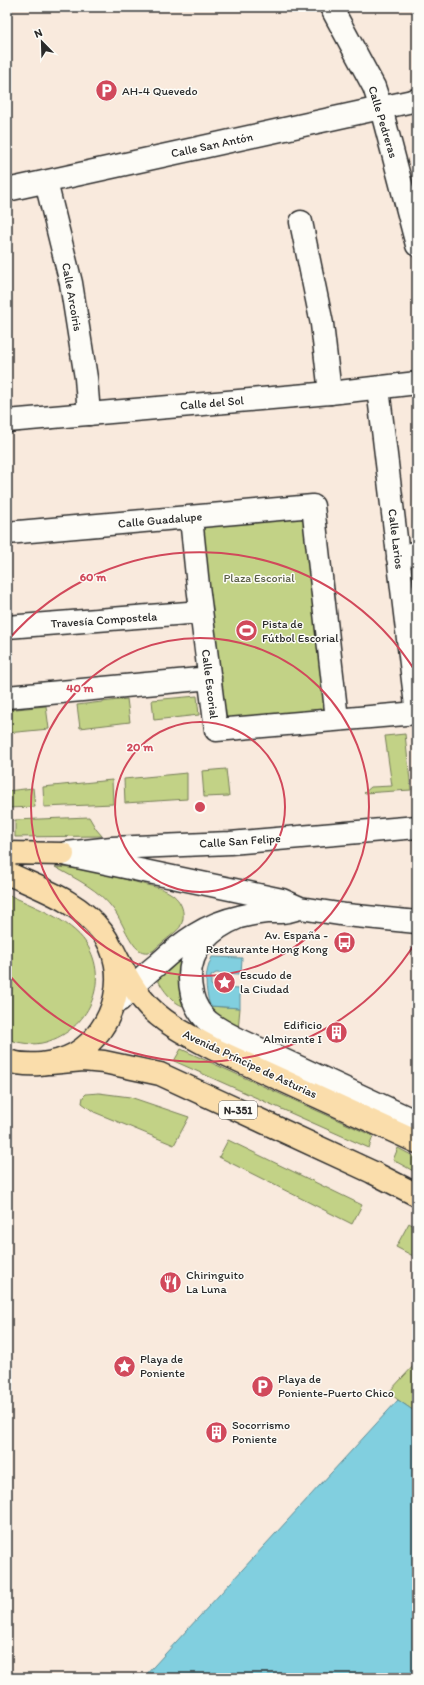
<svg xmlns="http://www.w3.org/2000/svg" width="424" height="1685" font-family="Itim,sans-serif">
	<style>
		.green { fill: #c2d286; stroke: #767e58 }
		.water { fill: #81cfdf; stroke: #5f8d97 }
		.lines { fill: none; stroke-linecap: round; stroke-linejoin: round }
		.pedestrian-casing { stroke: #2b2b2b; stroke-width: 25 }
		.minor-casing { stroke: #2b2b2b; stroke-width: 25 }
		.tertiary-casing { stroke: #2b2b2b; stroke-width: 25 }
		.secondary-casing { stroke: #2b2b2b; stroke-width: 25 }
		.trunk-casing { stroke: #2b2b2b; stroke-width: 25 }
		.pedestrian { stroke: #fdfcf7; stroke-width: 22 }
		.minor { stroke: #fdfcf7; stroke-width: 22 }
		.tertiary { stroke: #fdfcf7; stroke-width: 22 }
		.secondary { stroke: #fdfcf7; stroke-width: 22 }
		.trunk { stroke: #faddab; stroke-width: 22 }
		.ring { fill: none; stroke: #d1495b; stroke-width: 2 }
		.labels { text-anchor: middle; stroke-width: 3; stroke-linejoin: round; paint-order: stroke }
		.shield { fill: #fdfcf7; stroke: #6a6a68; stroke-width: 1 }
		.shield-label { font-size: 11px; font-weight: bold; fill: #2b2b2b }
		.poi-label { font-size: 12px; fill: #2b2b2b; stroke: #fdfcf7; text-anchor: start }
		.street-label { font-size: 12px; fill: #2b2b2b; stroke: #fdfcf7 }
		.park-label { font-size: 12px; fill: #585d46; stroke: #fdfcf7 }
		.centre { fill: #d1495b; stroke: #fdfcf7; stroke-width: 2 }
		.ring-label { font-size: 12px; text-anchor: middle; font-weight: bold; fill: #d1495b; stroke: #fdfcf7; stroke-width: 3; stroke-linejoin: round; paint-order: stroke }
	</style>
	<rect width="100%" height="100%" fill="#f9eadd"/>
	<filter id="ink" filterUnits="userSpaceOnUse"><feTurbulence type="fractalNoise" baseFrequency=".025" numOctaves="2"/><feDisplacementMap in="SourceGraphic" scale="8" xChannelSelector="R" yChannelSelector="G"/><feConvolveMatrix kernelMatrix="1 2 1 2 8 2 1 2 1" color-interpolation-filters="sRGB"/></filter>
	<g filter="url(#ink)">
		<!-- green -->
		<path class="green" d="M313 506 337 719 216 730 191 518Z
			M197 696 199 715 154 720 152 700Z
			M127 699 130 722 80 728 77 705Z
			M46 706 49 729 7 733V710Z
			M405 734 411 790 364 793 371 787 392 786 385 736Z
			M226 769 229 796 204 797 202 771Z
			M187 773V799L125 803 124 779Z
			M112 780 113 804 44 807 43 787Z
			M33 788 35 807 7 808V791Z
			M89 817 96 829 102 836 15 837V820Z
			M55 867C84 868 111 875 139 883 149 886 161 887 170 893 182 900 187 915 180 927 179 930 157 946 153 951 149 952 145 953 141 951 131 947 121 919 114 910 100 890 76 879 55 867Z
			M7 894C32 906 70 919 86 943 111 982 88 1030 46 1042 33 1046 19 1043 7 1039Z
			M184 953 186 1005 183 1006C173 1003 163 990 158 980Z
			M209 1006 240 1008 238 1031 223 1023Z
			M181 1049 373 1136 369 1148 174 1061Z
			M99 1093 130 1097 189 1117 174 1145 94 1112 82 1103 83 1097 86 1094Z
			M228 1140 362 1205 352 1224 219 1157Z
			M398 1148 417 1158V1173L393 1160Z
			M409 1223 417 1228V1258L396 1247Z
			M417 1362V1413L398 1400 389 1392Z"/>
		<!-- water -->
		<path class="water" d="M212 957 242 958 241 974 216 973 211 976V985L216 988 240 989V1008L210 1006C205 988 204 974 212 957Z
			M398 1400 417 1413V1678H143Z"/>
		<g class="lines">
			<defs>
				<path id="pedestrian" d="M46 182 71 283 86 378 89 414
					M191 518 198 586 216 730 417 713
					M7 533 313 506 337 719
					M7 627 201 612
					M7 697 210 678"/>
				<path id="minor" d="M7 190 417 100
					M301 222 322 324 330 393
					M378 388 417 714
					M398 558 417 552
					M67 853 112 848 230 843 417 827"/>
				<path id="tertiary" d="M7 421 330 393 417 383"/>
				<path id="secondary" d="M331 7 374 87 381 108 417 245
					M63 854 282 900 300 908 346 915 417 922
					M239 917C205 931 183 956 192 994 194 1004 201 1016 209 1022 228 1037 257 1047 279 1058 325 1079 371 1101 417 1122
					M120 1000C132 987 144 975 158 964 182 942 206 924 239 917 247 915 257 913 266 912 279 912 283 913 296 909"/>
				<path id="trunk" d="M7 853 63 854
					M7 873C41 889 79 901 102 932 131 971 116 1029 75 1054 55 1065 28 1067 7 1061
					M113 950C122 967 130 985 143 1000 160 1022 191 1037 216 1050L417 1142
					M50 1063 83 1060 104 1062 160 1074 372 1172 417 1195"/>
			</defs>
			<!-- pedestrian casing -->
			<use href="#pedestrian" class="pedestrian-casing"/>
			<!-- minor casing -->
			<use href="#minor" class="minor-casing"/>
			<!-- tertiary casing -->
			<use href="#tertiary" class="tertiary-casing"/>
			<!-- secondary casing -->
			<use href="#secondary" class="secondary-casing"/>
			<!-- trunk casing -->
			<use href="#trunk" class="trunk-casing"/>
			<!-- pedestrian -->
			<use href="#pedestrian" class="pedestrian"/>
			<!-- minor -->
			<use href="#minor" class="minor"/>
			<!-- tertiary -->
			<use href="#tertiary" class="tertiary"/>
			<!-- secondary -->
			<use href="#secondary" class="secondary"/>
			<!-- trunk -->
			<use href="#trunk" class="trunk"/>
		</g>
	</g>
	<!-- distance rings -->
	<g class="ring">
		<circle cx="200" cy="807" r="85"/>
		<circle cx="200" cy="807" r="169"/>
		<path d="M417 940A254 254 0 0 1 8 974M8 640A254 254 0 0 1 417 674"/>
	</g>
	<!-- icons -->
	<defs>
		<symbol id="parking-disc" viewBox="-11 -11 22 22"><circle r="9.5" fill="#d1495b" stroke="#fdfcf7"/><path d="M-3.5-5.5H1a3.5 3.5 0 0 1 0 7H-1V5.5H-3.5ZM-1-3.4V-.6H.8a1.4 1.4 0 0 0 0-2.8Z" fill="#fff"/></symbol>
		<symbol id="stadium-disc" viewBox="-11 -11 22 22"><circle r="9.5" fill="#d1495b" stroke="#fdfcf7"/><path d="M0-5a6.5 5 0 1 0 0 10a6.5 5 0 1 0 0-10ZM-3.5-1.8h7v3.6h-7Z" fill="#fff"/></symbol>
		<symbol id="bus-disc" viewBox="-11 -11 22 22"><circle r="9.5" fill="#d1495b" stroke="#fdfcf7"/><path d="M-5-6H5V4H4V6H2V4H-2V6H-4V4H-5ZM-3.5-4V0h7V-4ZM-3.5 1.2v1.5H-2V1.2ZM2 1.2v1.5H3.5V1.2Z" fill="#fff"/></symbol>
		<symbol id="sight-disc" viewBox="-11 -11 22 22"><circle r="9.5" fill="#d1495b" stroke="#fdfcf7"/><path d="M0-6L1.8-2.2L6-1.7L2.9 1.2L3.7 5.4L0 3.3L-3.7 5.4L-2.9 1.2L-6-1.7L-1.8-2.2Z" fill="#fff"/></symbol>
		<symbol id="building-disc" viewBox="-11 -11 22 22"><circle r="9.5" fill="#d1495b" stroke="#fdfcf7"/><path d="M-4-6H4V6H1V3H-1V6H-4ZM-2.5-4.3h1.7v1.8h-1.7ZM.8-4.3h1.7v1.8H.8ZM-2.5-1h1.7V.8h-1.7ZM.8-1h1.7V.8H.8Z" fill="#fff"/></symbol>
		<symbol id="restaurant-disc" viewBox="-11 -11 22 22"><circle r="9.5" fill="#d1495b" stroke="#fdfcf7"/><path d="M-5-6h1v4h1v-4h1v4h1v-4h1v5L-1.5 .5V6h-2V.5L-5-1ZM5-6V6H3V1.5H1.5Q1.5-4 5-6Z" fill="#fff"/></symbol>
	</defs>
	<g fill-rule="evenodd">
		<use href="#parking-disc" x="94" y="78" width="25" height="25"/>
		<use href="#stadium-disc" x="234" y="618" width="25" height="25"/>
		<use href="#bus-disc" x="332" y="930" width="25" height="25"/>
		<use href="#sight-disc" x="212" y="970" width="25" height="25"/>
		<use href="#building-disc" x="324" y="1020" width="25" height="25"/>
		<use href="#restaurant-disc" x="158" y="1270" width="25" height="25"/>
		<use href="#sight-disc" x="112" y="1354" width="25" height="25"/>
		<use href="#parking-disc" x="250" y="1374" width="25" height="25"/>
		<use href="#building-disc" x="204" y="1420" width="25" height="25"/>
	</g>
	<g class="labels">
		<!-- shield labels -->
		<rect class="shield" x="219" y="1101" width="38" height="18" rx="3"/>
		<g class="shield-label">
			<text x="238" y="1114">N-351</text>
		</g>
		<!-- poi labels -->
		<g class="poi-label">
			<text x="122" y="95">AH-4 Quevedo</text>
			<text x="262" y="628">Pista de<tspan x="262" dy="14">Fútbol Escorial</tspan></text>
			<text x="328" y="939" text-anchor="end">Av. España -<tspan x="328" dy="14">Restaurante Hong Kong</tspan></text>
			<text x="240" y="979">Escudo de<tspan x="240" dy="14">la Ciudad</tspan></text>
			<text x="322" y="1029" text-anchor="end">Edificio<tspan x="322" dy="14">Almirante I</tspan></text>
			<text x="186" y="1279">Chiringuito<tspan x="186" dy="14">La Luna</tspan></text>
			<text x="140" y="1363">Playa de<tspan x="140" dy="14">Poniente</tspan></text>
			<text x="278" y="1383">Playa de<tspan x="278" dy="14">Poniente-Puerto Chico</tspan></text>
			<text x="232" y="1429">Socorrismo<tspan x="232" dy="14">Poniente</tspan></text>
		</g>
		<!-- street labels -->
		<g class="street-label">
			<text transform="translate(383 122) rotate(73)" y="4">Calle Pedreras</text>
			<text transform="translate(212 145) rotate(-12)" y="4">Calle San Antón</text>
			<text transform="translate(72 297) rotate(80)" y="4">Calle Arcoíris</text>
			<text transform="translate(212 403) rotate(-5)" y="4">Calle del Sol</text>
			<text transform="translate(160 520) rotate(-5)" y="4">Calle Guadalupe</text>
			<text transform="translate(396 539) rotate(83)" y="4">Calle Larios</text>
			<text transform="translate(104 620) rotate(-4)" y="4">Travesía Compostela</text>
			<text transform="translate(210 684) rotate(83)" y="4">Calle Escorial</text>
			<text transform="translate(240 841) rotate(-4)" y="4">Calle San Felipe</text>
			<text transform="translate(250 1064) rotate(25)" y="4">Avenida Príncipe de Asturias</text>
		</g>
		<!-- park labels -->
		<g class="park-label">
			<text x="259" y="582">Plaza Escorial</text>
		</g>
	</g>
	<circle cx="200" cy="807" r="6" class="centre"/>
	<g class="ring-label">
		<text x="93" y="581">60 m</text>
		<text x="80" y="692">40 m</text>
		<text x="140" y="751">20 m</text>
	</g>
	<!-- margin -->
	<rect width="424" height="1685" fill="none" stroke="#fdfcf7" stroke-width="24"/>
	<rect x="12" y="12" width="400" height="1661" fill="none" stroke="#2b2b2b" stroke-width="1.5" filter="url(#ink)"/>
	<!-- north arrow -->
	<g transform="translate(42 42) rotate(337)" stroke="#fdfcf7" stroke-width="3" paint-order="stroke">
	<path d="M0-3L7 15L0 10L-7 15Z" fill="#2b2b2b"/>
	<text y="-6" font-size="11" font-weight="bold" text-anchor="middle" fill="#2b2b2b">N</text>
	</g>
</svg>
